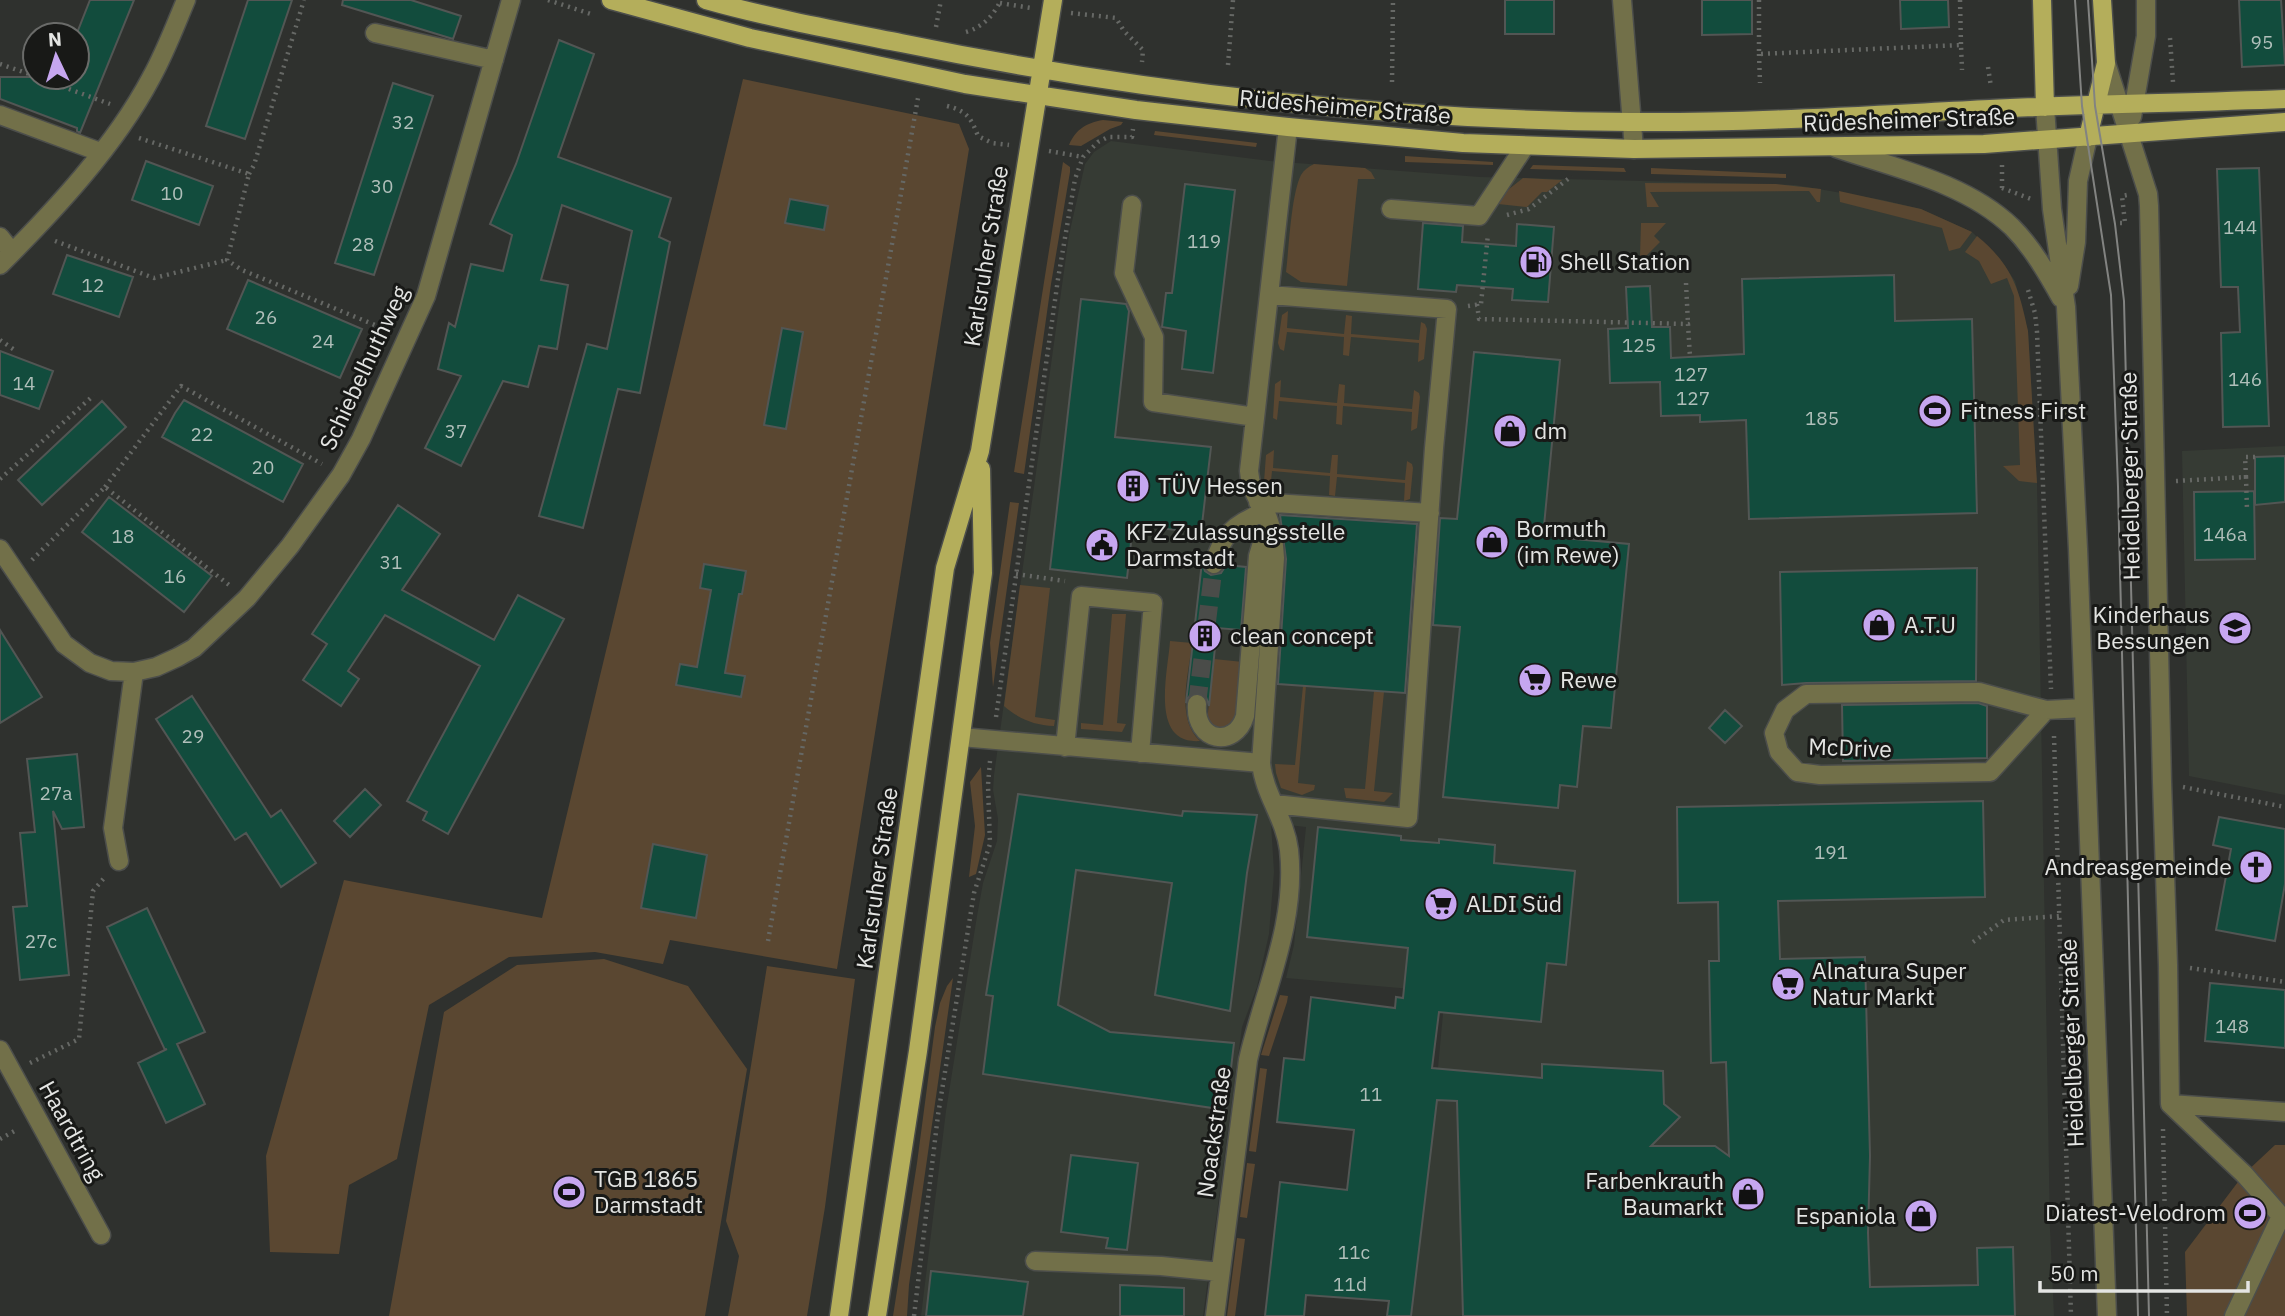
<svg xmlns="http://www.w3.org/2000/svg" width="2285" height="1316" font-family="'IBM Plex Sans',sans-serif">
	<style>
		.built { fill: #363b34 }
		.green { fill: #5a4731 }
		.building { fill: #124c3d; stroke: #525654; stroke-width: 2 }
		.lines { fill: none; stroke-linecap: round; stroke-linejoin: round }
		.minor-tunnel { stroke: #4a4c49; stroke-width: 18; stroke-dasharray: 18 9; stroke-linecap: butt }
		.minor-casing { stroke: #4c4e4b; stroke-width: 21 }
		.major-casing { stroke: #4c4e4b; stroke-width: 21 }
		.path { stroke: #666865; stroke-width: 4.5; stroke-dasharray: 2 5; stroke-linecap: butt }
		.minor { stroke: #727049; stroke-width: 18 }
		.major { stroke: #b4ae5b; stroke-width: 18 }
		.tram { stroke: #828381; stroke-width: 2 }
		.labels { text-anchor: middle; stroke-width: 6; stroke-linejoin: round; paint-order: stroke }
		.number-label { font-size: 19px; fill: #b0bfba }
		.street-label { font-size: 23px; fill: #e4e5e3; stroke: #181917 }
		.poi-label { font-size: 23px; fill: #e4e5e3; stroke: #181917; text-anchor: start }
	</style>
	<rect width="100%" height="100%" fill="#2f312e"/>
	<!-- built -->
	<path class="built" d="M1111 141 1270 161 1480 177 1795 185 1883 200 1921 209 1972 232 2000 259 2015 281 2028 331 2037 483 2050 1229 2054 1316H1387L1417 1067 1438 1068 1445 992 1286 978 1294 945 1306 827 1271 823 1274 872 1269 934 1257 987 1242 1027 1203 1316H921L946 1111 977 916 983 883 997 841 998 819 993 790 994 775 1069 235 1085 164 1094 152Z
		M2285 446V795L2189 776 2182 451Z"/>
	<!-- green -->
	<path class="green" d="M743 79 959 124 969 149 837 969 670 940 663 964 595 952 509 957 429 1005 397 1159 349 1185 339 1254 270 1252 266 1156 344 880 542 918Z
		M1103 120 1123 122 1121 125 1110 129 1081 146 1069 145C1076 129 1086 123 1103 120Z
		M1155 131 1257 143 1256 147 1154 135Z
		M1405 156 1493 162V165L1405 162Z
		M1063 162 1070 167V172L1051 284 1024 474 1014 472Z
		M1314 164 1365 168 1371 172 1375 179H1358L1347 286 1301 282 1286 272C1289 248 1291 195 1301 175 1304 170 1308 167 1314 164Z
		M1533 165 1624 168 1626 172 1530 169Z
		M1651 168 1786 174V178L1651 174Z
		M1523 178 1562 180 1547 192H1542L1527 207 1498 204 1504 193Z
		M1645 183 1776 184 1821 189 1820 202H1817L1809 191 1650 192 1659 207H1647Z
		M1839 191 1921 209 1972 232 1960 248 1949 251 1942 228 1840 202Z
		M1641 223H1666L1654 236 1660 242 1644 258 1640 256Z
		M1977 236C2012 265 2019 288 2028 331L2037 483 2019 481 2003 466 2020 465 2014 296 2007 278 1991 284 1979 261 1965 252Z
		M1288 311 1287 328 1344 334 1346 315 1352 316 1351 334 1419 340 1421 322 1425 324 1427 329 1424 359 1418 362 1419 343 1351 337 1349 356 1343 355 1344 337 1287 332 1284 351 1280 349 1278 343 1282 315Z
		M1281 380 1280 397 1337 403 1339 384 1345 385 1344 403 1412 409 1414 390 1419 393 1420 397 1417 428 1411 431 1412 412 1343 406 1342 425 1336 424 1337 406 1279 401 1277 420 1273 418 1275 384Z
		M1274 450 1273 468 1330 473 1332 455H1338L1337 474 1405 480 1407 461 1412 464 1413 468 1410 499 1404 501 1405 483 1337 477 1335 496 1329 495 1330 476 1272 471 1270 491 1264 482 1266 455Z
		M1010 502 1019 503 993 687 990 643Z
		M1020 585 1050 588 1035 717 1055 720 1054 726C1034 725 1019 719 1004 706Z
		M1112 614H1126L1117 723 1126 724 1122 732 1081 729V723L1103 725Z
		M1170 641 1192 643C1189 674 1175 718 1200 741 1149 745 1168 672 1170 641Z
		M1214 659 1243 662 1236 722C1223 729 1219 731 1207 721Z
		M1303 686H1306L1298 783 1315 785 1314 790 1302 795 1281 788 1276 773 1275 764 1295 765Z
		M1374 691 1384 692 1374 791 1393 793 1384 802 1346 798 1344 788 1365 789Z
		M981 767 985 835 976 874 969 877 975 826 970 782Z
		M604 959 688 986 747 1069 705 1316H389L444 1012 517 965Z
		M767 966 855 979 825 1207 807 1316H728L739 1256 726 1221Z
		M953 978 909 1285 907 1316H893L917 1163 935 1027 940 1003 947 986Z
		M1280 995 1288 996 1287 1002 1269 1056 1261 1055Z
		M1260 1068 1267 1069 1256 1152 1249 1151Z
		M2275 1145H2285V1316H2187L2185 1252 2244 1174Z
		M1247 1163 1255 1164 1247 1218 1240 1217Z
		M1237 1238 1245 1239 1235 1316H1227Z"/>
	<!-- building -->
	<path class="building" d="M90 0H134L80 133 77 131V128L0 99V77H77V33Z
		M248 0H292L245 139 206 126Z
		M343 0H411L461 16 453 39 342 5Z
		M1505 0H1554V34H1505Z
		M1702 0H1752V34L1702 35Z
		M1900 0H1948L1949 27 1901 29Z
		M2239 0H2281L2285 65 2242 67Z
		M559 40 594 54 558 157 671 198 659 237 670 242 640 393 618 389 583 528 539 516 587 344 607 349 632 231 562 205 541 280 568 285 557 349 539 346 528 387 503 381 461 466 425 448 461 376 438 369 449 323 455 327 471 264 503 271 512 235 490 224 516 164Z
		M393 83 433 96 374 275 335 263Z
		M146 161 213 186 199 225 132 200Z
		M2259 168 2269 426 2223 427 2221 333 2240 332 2238 287H2221L2217 169Z
		M1185 184 1235 190 1213 373 1182 369 1186 331 1162 327 1166 293H1172Z
		M790 199 828 206 824 230 785 223Z
		M1423 223 1463 226 1462 242 1516 246 1517 224 1554 227 1548 302 1512 300 1513 289 1457 285 1456 292 1418 289Z
		M67 255 133 277 119 317 53 294Z
		M1894 275 1895 321 1972 319 1977 513 1749 519 1746 420 1700 422V415L1661 416 1660 382 1610 383 1608 329 1628 328 1626 287 1650 286 1652 327H1670L1671 358 1744 354 1742 279Z
		M248 280 362 329 340 378 227 329Z
		M1081 299 1126 304 1129 311 1115 437 1211 447 1201 533 1133 525 1127 578 1050 569Z
		M782 328 803 332 786 429 764 425Z
		M0 351 53 371 39 409 0 395Z
		M1474 352 1560 360 1543 536 1629 544 1611 728 1583 726 1577 787 1560 785 1558 808 1443 797 1460 627 1433 625 1440 518 1457 519Z
		M184 400 303 464 283 502 162 437 175 413Z
		M102 401 126 427 42 505 18 480Z
		M2285 456V502L2255 505V457Z
		M2254 491 2255 559 2195 560 2194 492Z
		M109 497 212 576 184 612 82 532Z
		M398 505 440 534 402 590 494 640 518 595 564 619 448 834 423 820 427 812 407 801 480 666 385 615 348 671 359 679 341 706 303 680 327 644 312 634Z
		M1280 515 1417 524 1405 693 1278 684 1286 559Z
		M1202 562 1205 571 1211 575 1221 573 1226 565 1246 567 1241 630 1217 628 1209 706 1206 697 1197 693 1190 695 1186 703Z
		M704 564 746 571 742 594H739L725 673 745 676 741 697 676 685 680 664 697 667 711 590 700 588Z
		M1977 568 1976 681 1806 683 1782 685 1780 572Z
		M0 630 42 697 0 723Z
		M192 696 271 817 281 810 316 863 281 887 246 833 235 840 156 719Z
		M1978 703 1987 706V758L1843 761 1842 705Z
		M1725 710 1742 726 1725 743 1709 728Z
		M77 754 84 827 62 829 53 811 69 975 20 980 13 907 27 906 20 833 35 832 27 759Z
		M365 789 381 805 350 837 334 821Z
		M1018 794 1182 816 1183 811 1257 815 1247 873 1230 1011 1155 995 1172 883 1076 870 1058 1005 1110 1032 1234 1043 1226 1110 983 1074 993 996 986 995Z
		M1983 801 1985 897 1778 901 1780 959 1865 957 1870 1156 1868 1233 1870 1287 1978 1285 1977 1248 2013 1247 2015 1316H1463L1457 1101 1437 1100 1411 1316H1387L1389 1301 1306 1295 1304 1316H1265L1280 1182 1347 1190 1354 1130 1277 1122 1284 1058 1304 1060 1311 997 1395 1008 1396 997 1403 998 1408 948 1307 937 1318 827 1401 836V840L1439 843V839L1495 845 1494 863 1575 871 1566 965 1547 963 1541 1022 1439 1012 1432 1068 1542 1078V1064L1663 1071 1664 1104 1680 1117 1651 1146H1715L1729 1156 1726 1062 1711 1063 1709 961H1719L1718 902 1678 903 1677 807Z
		M2219 817 2285 829V884L2275 941 2216 930 2231 849 2213 845Z
		M653 844 707 855 696 918 641 908Z
		M147 908 205 1032 177 1044 205 1104 166 1123 138 1063 167 1049 165 1050 107 927Z
		M2210 983 2285 990V1048L2205 1041Z
		M1071 1155 1138 1163 1127 1250 1106 1248 1108 1238 1061 1232Z
		M931 1271 1028 1282 1023 1316H926Z
		M1120 1285 1184 1288V1316H1120Z"/>
	<g class="lines">
		<!-- minor-tunnel -->
		<path class="minor-tunnel" d="M1197 704 1214 564"/>
		<defs>
			<path id="minor" d="M1622 0 1634 149
				M375 33 494 60
				M2106 63 2148 194 2149 206 2162 782 2168 965 2170 1104
				M2045 107 2052 209 2066 307 2078 549 2107 1316
				M0 115 100 152
				M2132 117 2146 36V0
				M1836 148C1895 168 1966 183 2012 227 2032 247 2047 273 2061 298
				M1132 205 1124 273 1154 337 1153 402 1255 417
				M1391 209 1479 216 1525 146
				M0 237 12 252
				M0 265C54 211 115 146 151 78 165 53 175 26 186 0
				M2069 286 2076 242 2078 181 2088 137
				M1269 295 1447 309 1434 448 1408 818 1274 804
				M1258 502 1430 513
				M0 549 64 644 90 663 111 671 134 672 156 667 178 657 194 648 247 598 290 546 341 475 361 439 426 296 511 0
				M1214 564C1223 531 1235 526 1264 511
				M1197 704C1194 742 1235 749 1245 716L1258 556 1261 546 1272 532
				M2046 710 1990 772 1820 775 1797 772 1779 752 1774 733 1785 710 1806 694 1979 692 2046 710 2084 708
				M961 737 1261 763
				M1065 747 1081 596 1153 603 1140 753
				M119 861 113 828 134 672
				M0 1050 101 1235
				M2170 1104 2244 1174 2281 1216 2234 1316
				M2170 1104 2285 1112
				M1035 1261 1161 1266 1220 1272
				M1215 1316 1248 1060C1264 991 1297 923 1289 850 1285 818 1264 794 1261 763L1275 558C1274 544 1273 531 1268 518 1259 500 1251 493 1249 471L1288 127"/>
			<path id="major" d="M611 0 750 38 965 84 1136 110 1288 127 1463 143 1634 149 1984 144 2285 122
				M706 0C770 18 835 30 901 43 1140 92 1386 120 1630 122 1750 123 1870 115 1990 109 2088 104 2187 103 2285 99
				M2042 0 2045 107
				M2088 137 2106 63 2102 0
				M839 1316 945 568 980 451 1053 0
				M877 1316 918 1051 983 573 981 469"/>
		</defs>
		<!-- minor casing -->
		<use href="#minor" class="minor-casing"/>
		<!-- major casing -->
		<use href="#major" class="major-casing"/>
		<!-- path -->
		<path class="path" d="M548 0 594 15
			M1759 0V54L1961 45 1962 70
			M1960 0 1961 45
			M1000 3 1031 8
			M1071 13 1116 18 1124 31 1143 50 1142 62
			M936 27 941 0
			M966 32C983 27 994 15 1001 0
			M2170 38 2173 82
			M1759 54 1760 83
			M0 64 35 76
			M1228 65 1233 0
			M1988 67 1991 87
			M36 77 110 104
			M1392 82 1393 0
			M947 106C967 111 971 118 978 136L992 143 1009 145
			M139 138 249 174 227 260 242 270 387 330
			M1049 151 1083 157
			M2002 165V192
			M249 174 254 165 304 0
			M2002 188 2031 199
			M1507 215 1529 209 1572 176
			M2120 223H2125L2122 196 2127 195
			M55 241 154 278 227 260
			M1686 283 1688 324
			M2028 290 2035 313 2037 332 2051 689
			M1477 304 1479 319 1688 324 1690 357
			M1468 306 1481 304 1488 234
			M0 340 16 351
			M2246 477 2245 457H2255
			M0 479 94 395
			M2176 481 2246 477 2247 510
			M105 487 181 386 322 464
			M32 560 105 487 229 585
			M1016 574 1065 581
			M996 717 1058 279 1075 179 1083 157 1098 142 1108 137H1132L1133 129
			M2054 736 2071 1316
			M2183 787 2285 807
			M768 941 918 98
			M1973 942 2004 920 2060 916
			M2190 968 2285 982
			M30 1063 79 1039 93 891 105 877
			M2163 1129 2167 1316
			M0 1139 18 1129
			M914 1316 938 1115 974 893 990 844 988 785 990 761"/>
		<!-- minor -->
		<use href="#minor" class="minor"/>
		<!-- major -->
		<use href="#major" class="major"/>
		<!-- tram -->
		<path class="tram" d="M2075 0 2082 106 2111 295 2118 487 2138 1316
			M2088 0 2095 106 2115 224 2124 301 2149 1316"/>
	</g>
	<!-- icons -->
	<defs>
		<symbol id="fuel-disc" viewBox="-11 -11 22 22"><circle r="9.5" fill="#c6a6f0" stroke="#181917"/><path d="M-5.5-6h7V0h2V4h1.3V-2.5L3-4.5l.8-.8L6-3V5H2.5V1h-1V6h-7ZM-4.2-4.7v3.2H.2V-4.7Z" fill="#111"/></symbol>
		<symbol id="stadium-disc" viewBox="-11 -11 22 22"><circle r="9.5" fill="#c6a6f0" stroke="#181917"/><path d="M0-5a6.5 5 0 1 0 0 10a6.5 5 0 1 0 0-10ZM-3.5-1.8h7v3.6h-7Z" fill="#111"/></symbol>
		<symbol id="shop-disc" viewBox="-11 -11 22 22"><circle r="9.5" fill="#c6a6f0" stroke="#181917"/><path d="M-5-2.5h2.3a2.7 3.5 0 0 1 5.4 0H5L5.5 6h-11ZM-1.5-2.5h3a1.5 2.3 0 0 0-3 0Z" fill="#111"/></symbol>
		<symbol id="building-disc" viewBox="-11 -11 22 22"><circle r="9.5" fill="#c6a6f0" stroke="#181917"/><path d="M-4-6H4V6H1V3H-1V6H-4ZM-2.5-4.3h1.7v1.8h-1.7ZM.8-4.3h1.7v1.8H.8ZM-2.5-1h1.7V.8h-1.7ZM.8-1h1.7V.8H.8Z" fill="#111"/></symbol>
		<symbol id="civic-disc" viewBox="-11 -11 22 22"><circle r="9.5" fill="#c6a6f0" stroke="#181917"/><path d="M-.6-6.5H3V-4.5H.6V-3L4-1V1h2V6H-6V1h2V-1L-.6-3ZM-1.2 2.5V6h2.4V2.5Z" fill="#111"/></symbol>
		<symbol id="school-disc" viewBox="-11 -11 22 22"><circle r="9.5" fill="#c6a6f0" stroke="#181917"/><path d="M0-5L7-2L0 1L-7-2ZM-4 1L0 2.5L4 1V4Q0 6-4 4Z" fill="#111"/></symbol>
		<symbol id="supermarket-disc" viewBox="-11 -11 22 22"><circle r="9.5" fill="#c6a6f0" stroke="#181917"/><path d="M-6-5.5h2.5l.6 2H6L4.5 2H-2.5L-4.4-4H-6ZM-1.5 3.2a1.3 1.3 0 1 0 .1 0ZM3 3.2a1.3 1.3 0 1 0 .1 0Z" fill="#111"/></symbol>
		<symbol id="church-disc" viewBox="-11 -11 22 22"><circle r="9.5" fill="#c6a6f0" stroke="#181917"/><path d="M-1.2-6h2.4v3.5h3.3v2.4h-3.3V6h-2.4V-.1h-3.3v-2.4h3.3Z" fill="#111"/></symbol>
	</defs>
	<g fill-rule="evenodd">
		<use href="#fuel-disc" x="1517" y="243" width="38" height="38"/>
		<use href="#stadium-disc" x="1916" y="392" width="38" height="38"/>
		<use href="#shop-disc" x="1491" y="412" width="38" height="38"/>
		<use href="#building-disc" x="1114" y="467" width="38" height="38"/>
		<use href="#shop-disc" x="1473" y="523" width="38" height="38"/>
		<use href="#civic-disc" x="1083" y="526" width="38" height="38"/>
		<use href="#shop-disc" x="1860" y="606" width="38" height="38"/>
		<use href="#school-disc" x="2216" y="609" width="38" height="38"/>
		<use href="#building-disc" x="1186" y="617" width="38" height="38"/>
		<use href="#supermarket-disc" x="1516" y="661" width="38" height="38"/>
		<use href="#church-disc" x="2237" y="848" width="38" height="38"/>
		<use href="#supermarket-disc" x="1422" y="885" width="38" height="38"/>
		<use href="#supermarket-disc" x="1769" y="965" width="38" height="38"/>
		<use href="#stadium-disc" x="550" y="1173" width="38" height="38"/>
		<use href="#shop-disc" x="1729" y="1175" width="38" height="38"/>
		<use href="#stadium-disc" x="2231" y="1194" width="38" height="38"/>
		<use href="#shop-disc" x="1902" y="1197" width="38" height="38"/>
	</g>
	<g class="labels">
		<!-- number labels -->
		<g class="number-label">
			<text x="2262" y="49">95</text>
			<text x="403" y="129">32</text>
			<text x="382" y="193">30</text>
			<text x="172" y="200">10</text>
			<text x="2240" y="234">144</text>
			<text x="1204" y="248">119</text>
			<text x="363" y="251">28</text>
			<text x="93" y="292">12</text>
			<text x="266" y="324">26</text>
			<text x="323" y="348">24</text>
			<text x="1639" y="352">125</text>
			<text x="1691" y="381">127</text>
			<text x="2245" y="386">146</text>
			<text x="24" y="390">14</text>
			<text x="1693" y="405">127</text>
			<text x="1822" y="425">185</text>
			<text x="456" y="438">37</text>
			<text x="202" y="441">22</text>
			<text x="263" y="474">20</text>
			<text x="2225" y="541">146a</text>
			<text x="123" y="543">18</text>
			<text x="391" y="569">31</text>
			<text x="175" y="583">16</text>
			<text x="193" y="743">29</text>
			<text x="56" y="800">27a</text>
			<text x="1831" y="859">191</text>
			<text x="41" y="948">27c</text>
			<text x="2232" y="1033">148</text>
			<text x="1371" y="1101">11</text>
			<text x="1354" y="1259">11c</text>
			<text x="1350" y="1291">11d</text>
		</g>
		<!-- street labels -->
		<g class="street-label">
			<text transform="translate(1345 107) rotate(5)" y="8">Rüdesheimer Straße</text>
			<text transform="translate(1909 120) rotate(-2)" y="8">Rüdesheimer Straße</text>
			<text transform="translate(986 256) rotate(-81)" y="8">Karlsruher Straße</text>
			<text transform="translate(364 368) rotate(-65)" y="8">Schiebelhuthweg</text>
			<text transform="translate(2130 476) rotate(-91)" y="8">Heidelberger Straße</text>
			<text transform="translate(1850 748) rotate(2)" y="8">McDrive</text>
			<text transform="translate(877 878) rotate(-82)" y="8">Karlsruher Straße</text>
			<text transform="translate(2072 1043) rotate(-92)" y="8">Heidelberger Straße</text>
			<text transform="translate(72 1131) rotate(61)" y="8">Haardtring</text>
			<text transform="translate(1214 1132) rotate(-82)" y="8">Noackstraße</text>
		</g>
		<!-- poi labels -->
		<g class="poi-label">
			<text x="1560" y="270">Shell Station</text>
			<text x="1960" y="419">Fitness First</text>
			<text x="1534" y="439">dm</text>
			<text x="1158" y="494">TÜV Hessen</text>
			<text x="1516" y="537">Bormuth<tspan x="1516" dy="26">(im Rewe)</tspan></text>
			<text x="1126" y="540">KFZ Zulassungsstelle<tspan x="1126" dy="26">Darmstadt</tspan></text>
			<text x="2210" y="623" text-anchor="end">Kinderhaus<tspan x="2210" dy="26">Bessungen</tspan></text>
			<text x="1904" y="633">A.T.U</text>
			<text x="1230" y="644">clean concept</text>
			<text x="1560" y="688">Rewe</text>
			<text x="2232" y="875" text-anchor="end">Andreasgemeinde</text>
			<text x="1466" y="912">ALDI Süd</text>
			<text x="1812" y="979">Alnatura Super<tspan x="1812" dy="26">Natur Markt</tspan></text>
			<text x="594" y="1187">TGB 1865<tspan x="594" dy="26">Darmstadt</tspan></text>
			<text x="1724" y="1189" text-anchor="end">Farbenkrauth<tspan x="1724" dy="26">Baumarkt</tspan></text>
			<text x="2226" y="1221" text-anchor="end">Diatest-Velodrom</text>
			<text x="1896" y="1224" text-anchor="end">Espaniola</text>
		</g>
	</g>
	<!-- north arrow -->
	<g transform="translate(56 56) rotate(356)"><circle r="33" fill="#181917" stroke="#6a6b69" stroke-width="2"/>
	<path d="M0-5L12 26L0 18L-12 26Z" fill="#c6a6f0"/>
	<text y="-10" font-size="19" font-weight="bold" text-anchor="middle" fill="#e4e5e3">N</text>
	</g>
	<!-- scale -->
	<path d="M2040 1281v10h208v-10" fill="none" stroke="#e4e5e3" stroke-width="3.5"/>
	<text x="2050" y="1281" font-size="21" fill="#e4e5e3" stroke="#181917" stroke-width="5" paint-order="stroke">50 m</text>
</svg>
